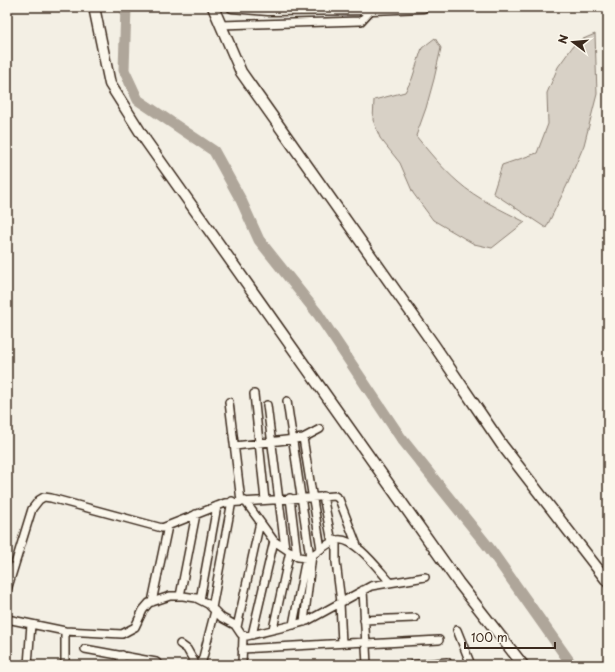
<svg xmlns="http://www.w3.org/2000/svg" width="615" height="672" font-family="'Playpen Sans',sans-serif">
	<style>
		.green { fill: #d8d1c6; stroke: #8a7e72 }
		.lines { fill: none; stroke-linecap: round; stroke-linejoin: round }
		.river { stroke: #afa69a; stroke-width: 11 }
		.street-casing { stroke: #3b2a1e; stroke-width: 10 }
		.secondary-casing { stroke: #3b2a1e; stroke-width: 13 }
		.street { stroke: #fbf7ec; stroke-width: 7 }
		.secondary { stroke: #fbf7ec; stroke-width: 10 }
	</style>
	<rect width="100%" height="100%" fill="#f3efe4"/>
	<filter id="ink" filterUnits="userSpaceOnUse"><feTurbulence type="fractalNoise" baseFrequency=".025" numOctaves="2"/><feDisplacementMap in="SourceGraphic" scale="8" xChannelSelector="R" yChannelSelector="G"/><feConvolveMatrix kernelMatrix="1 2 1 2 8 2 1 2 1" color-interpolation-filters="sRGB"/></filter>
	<g filter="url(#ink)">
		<!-- green -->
		<path class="green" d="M595 34 597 94 584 145 568 183 546 228 493 193 502 165 537 153 548 124 547 93 558 67 576 42Z
			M435 38 441 48 434 79 426 108 416 136C429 152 442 168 458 182 477 199 502 210 525 222L492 248 474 244 433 220 413 193 400 163 380 138 373 120 374 100 405 92 412 79 422 48Z"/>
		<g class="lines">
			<!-- river -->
			<path class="river" d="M126 7 124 70 138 100 214 151 241 200 259 240 318 314 401 438 490 549 572 665"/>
			<defs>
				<path id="street" d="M221 25 361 21 372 9
					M254 394 265 500
					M287 401 310 557
					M229 402 241 501
					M267 405 285 548
					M303 438 321 549
					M235 446 303 438 320 429
					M323 496 332 542
					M290 498 297 556
					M245 501 274 541 298 557 306 558 310 557C317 552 329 542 337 540 354 536 379 570 390 582
					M336 540V562L341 602
					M7 590 32 509 39 500 44 497 51 498 162 528 225 503 335 496 339 499 358 548
					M363 590 367 665
					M180 596 196 514
					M200 600 217 506
					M152 602 168 526
					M340 603 342 643
					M212 608 232 501
					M7 619 65 631 122 634 135 627 143 610 149 603 170 596H183L196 598 208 604 222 618 235 625 241 634 247 636 293 625 307 621 371 586 425 577
					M364 620 415 618
					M304 622 312 555
					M293 625 306 558
					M237 627 260 522
					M273 629 290 551
					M457 630 471 665
					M252 635 274 541
					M180 644 187 649 196 665
					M366 644 439 640
					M85 649 156 662 160 665
					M242 649 366 642
					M28 665 31 624
					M65 665V631
					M120 665 122 655
					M201 665 215 611
					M242 665 243 636
					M412 665 447 662 448 665"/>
				<path id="secondary" d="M94 7 110 84 146 141 458 582 523 665
					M213 7 241 72 434 345 502 445 608 582
					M232 7 268 10 372 9 423 7"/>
			</defs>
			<!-- street casing -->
			<use href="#street" class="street-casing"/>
			<!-- secondary casing -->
			<use href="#secondary" class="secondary-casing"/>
			<!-- street -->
			<use href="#street" class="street"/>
			<!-- secondary -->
			<use href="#secondary" class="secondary"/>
		</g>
	</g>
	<!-- margin -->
	<rect width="615" height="672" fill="none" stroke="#fbf7ec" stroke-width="24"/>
	<rect x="12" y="12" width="591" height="648" fill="none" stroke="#3b2a1e" stroke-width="1.5" filter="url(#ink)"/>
	<!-- north arrow -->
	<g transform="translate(573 42) rotate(286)" stroke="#fbf7ec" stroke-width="3" paint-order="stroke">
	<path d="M0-3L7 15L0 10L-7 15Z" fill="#3b2a1e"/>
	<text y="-6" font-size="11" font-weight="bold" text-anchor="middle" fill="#3b2a1e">N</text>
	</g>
	<!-- scale -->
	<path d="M465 642v6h90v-6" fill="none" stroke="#3b2a1e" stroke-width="2"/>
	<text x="471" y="642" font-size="12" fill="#3b2a1e" stroke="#fbf7ec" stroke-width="3" paint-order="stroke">100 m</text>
</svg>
